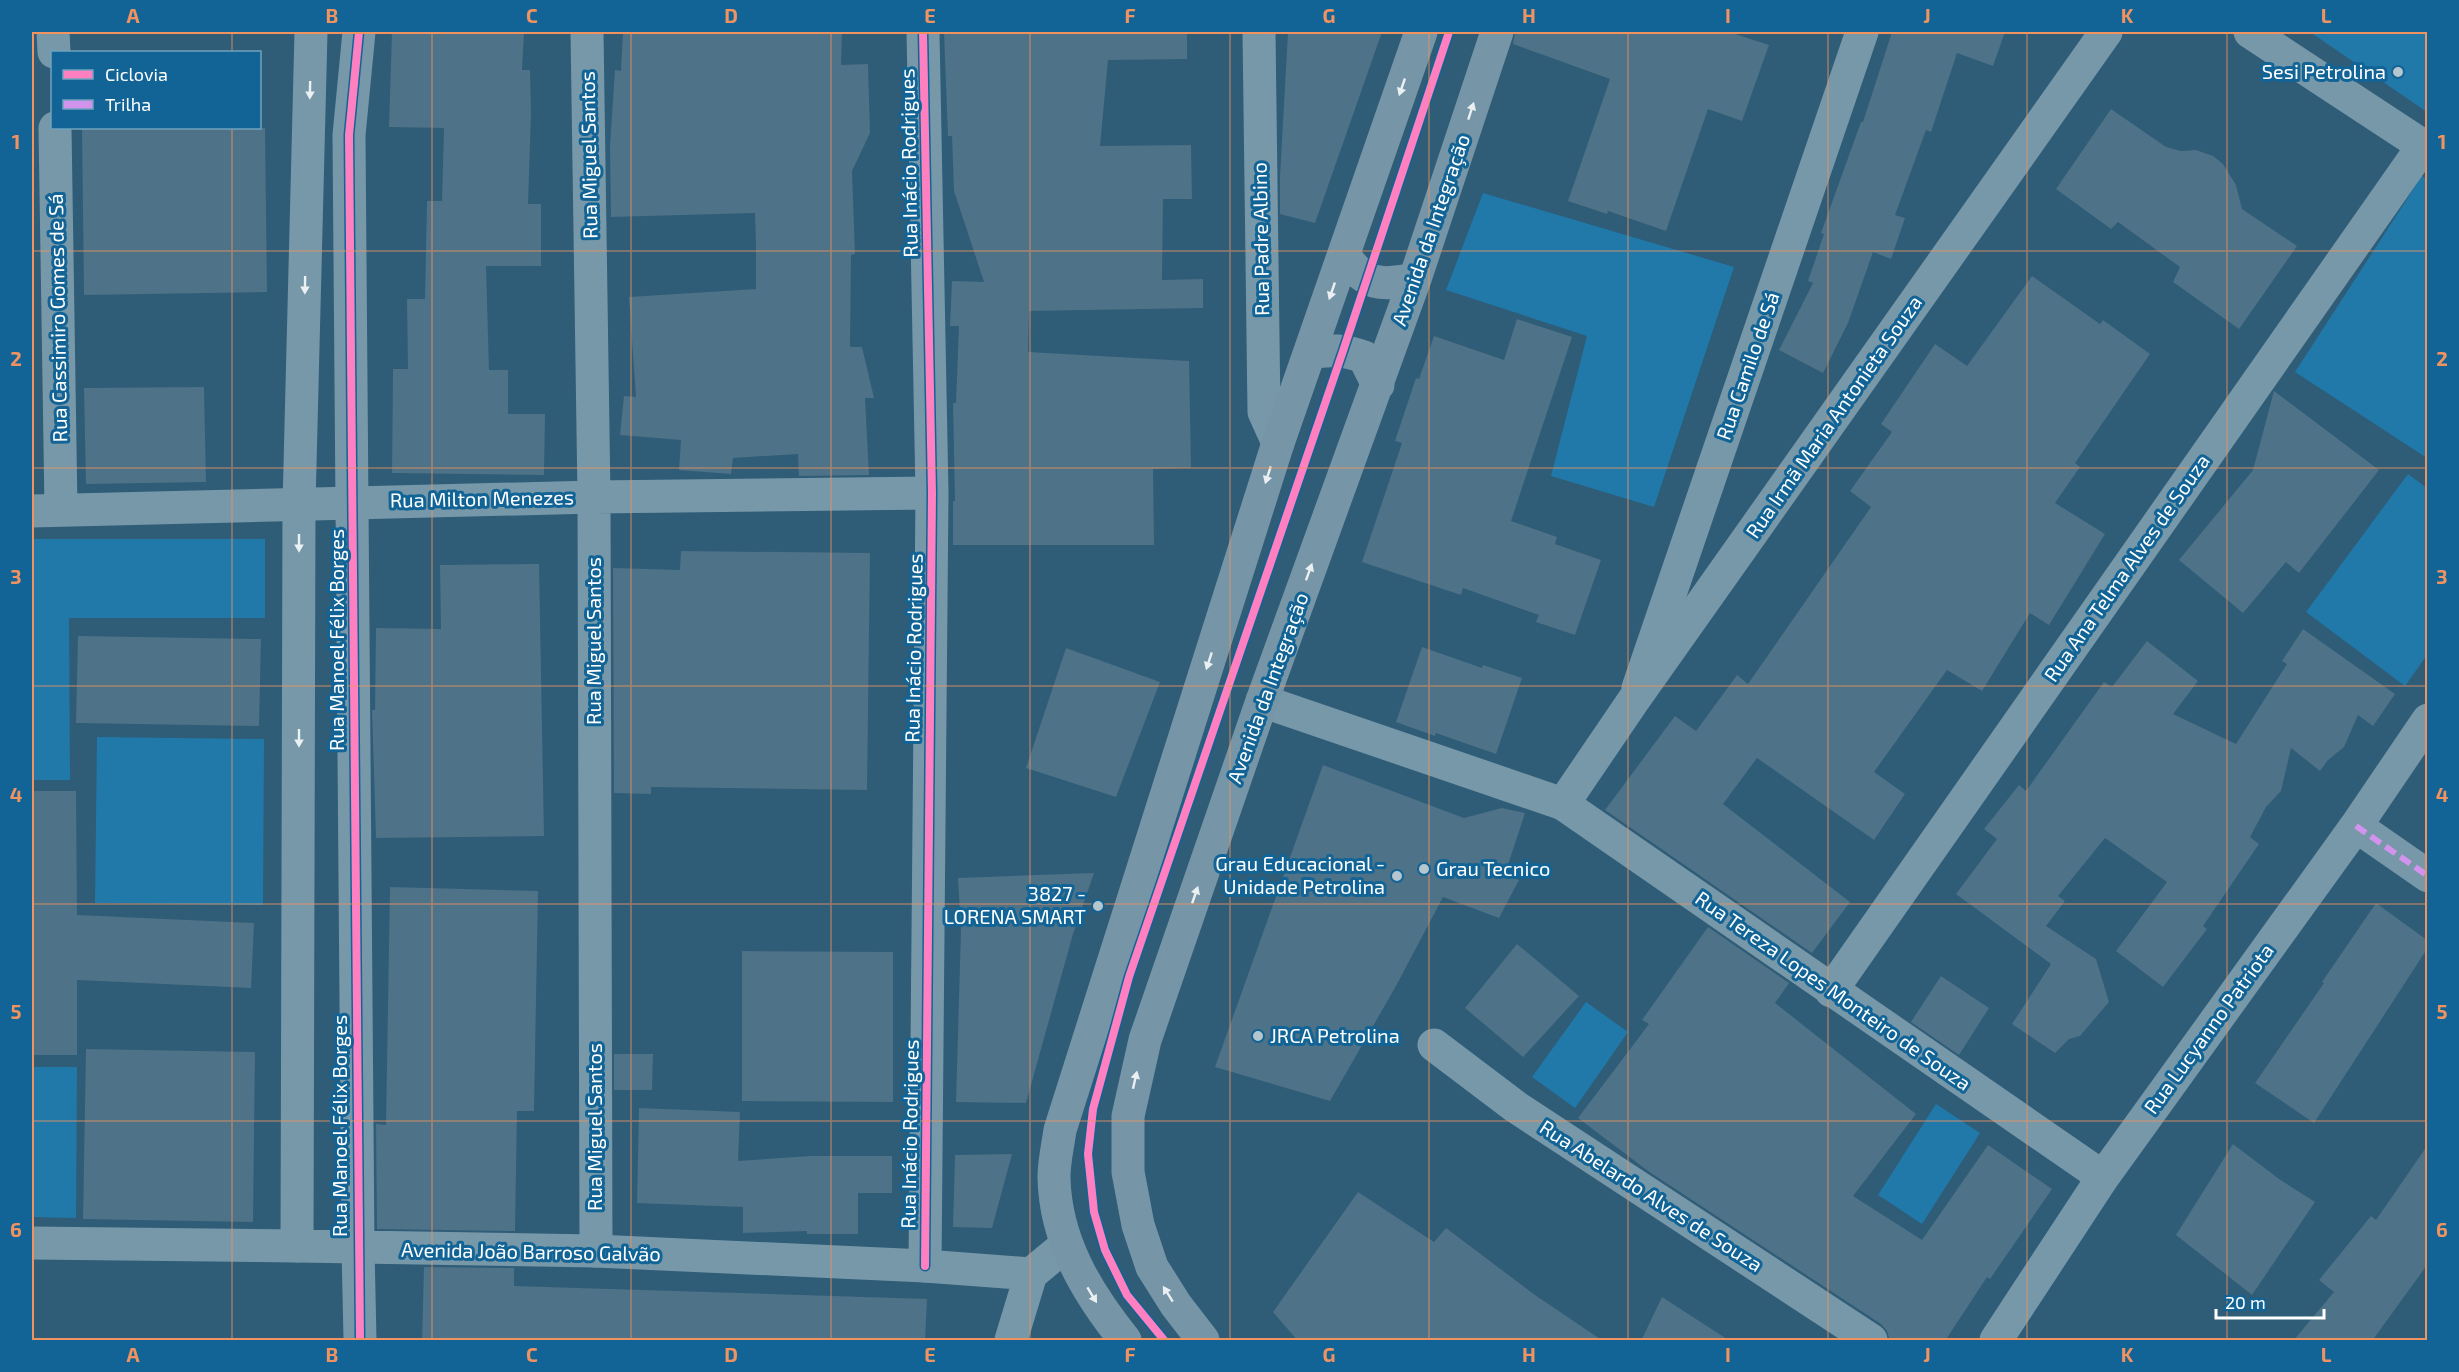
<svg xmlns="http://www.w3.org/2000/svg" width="2459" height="1372" font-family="'Exo 2',sans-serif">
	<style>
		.green { fill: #2179aa }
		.building { fill: #4e7287 }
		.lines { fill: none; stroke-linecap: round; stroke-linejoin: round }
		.minor { stroke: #7798a9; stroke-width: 33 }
		.tertiary { stroke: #7798a9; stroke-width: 33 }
		.primary { stroke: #7696a7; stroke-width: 33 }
		.quiet { stroke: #d193ec; stroke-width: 6; stroke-dasharray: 12 6; stroke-linecap: butt }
		.cycleway-casing { stroke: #116495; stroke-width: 11 }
		.cycleway { stroke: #ff80c0; stroke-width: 8 }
		.oneway { fill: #eaeff2 }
		.oneway2 { fill: #ebf0f2 }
		.grid { fill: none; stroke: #f09361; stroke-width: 1.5; stroke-opacity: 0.55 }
		.poi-dot { fill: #b6c6cf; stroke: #116495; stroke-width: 2 }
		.labels { text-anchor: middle; stroke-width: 6; stroke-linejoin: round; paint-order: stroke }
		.poi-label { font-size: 20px; fill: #fff; stroke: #116495; text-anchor: end }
		.street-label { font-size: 20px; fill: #fff; stroke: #116495 }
		.neatline { fill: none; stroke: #f09361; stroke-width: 2 }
		.grid-label { font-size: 20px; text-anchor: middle; font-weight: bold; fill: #f09361 }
	</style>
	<rect width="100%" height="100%" fill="#2f5c77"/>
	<!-- green -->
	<path class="green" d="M2310 32H2427V112Z
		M2422 176 2427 179V458L2295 372Z
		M1483 193 1734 267 1654 507 1551 476 1587 336 1446 290Z
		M2408 474 2427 488V655L2405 686 2306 612Z
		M32 539H265V618H69L70 780H32Z
		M97 737 264 739 263 905 95 903Z
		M1586 1002 1628 1032 1575 1108 1532 1077Z
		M32 1067H77L76 1218 32 1217Z
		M1936 1104 1980 1133 1922 1224 1878 1195Z"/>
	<!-- building -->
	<path class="building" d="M392 32H524L522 70H530L531 113 528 204H541V266H486L489 370H508V414H545L544 475 392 473 393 369H408L407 299H425L427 201H442L444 128 389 127Z
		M623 32H842L841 65 868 64 870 133 852 171 855 254 851 255 850 347H862L874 398H865L869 475 799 476 798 454 733 458 731 474 679 470 681 440 620 435 624 396 636 397 629 297 756 289V246L755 213 611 217 610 146 615 70 621 71Z
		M944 32H1187V59L1108 60 1100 146 1191 145 1192 199H1163L1162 280 1203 279V308L1029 311 1028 352 1189 361 1191 468 1153 469 1154 545H953V501H955L953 403H956L959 326H950L952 281 984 282 954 191 952 136H948Z
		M1288 32H1382L1315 223 1280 214V177Z
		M1515 32H1729L1769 45 1742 121 1708 109 1666 231 1608 211 1607 214 1568 201 1610 79 1513 44Z
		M1892 32H2005L1993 66 1957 53 1931 132 1926 130 1895 215 1905 218 1891 259 1873 252 1848 323 1823 373 1779 350 1813 283 1808 281 1824 234 1821 233 1861 122H1863Z
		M2111 109 2166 147 2181 151 2196 150 2213 156 2223 164 2236 185 2242 209 2297 246 2239 329 2173 282 2180 267 2118 222 2111 229 2056 189Z
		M82 128H265L267 292 84 295Z
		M2032 276 2100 324 2103 320 2150 354 2075 463 2080 467 2055 503 2105 534 2049 625 2030 613 1982 691 1947 670 1874 772 1905 794 1874 840 1757 758 1723 804 1850 902 1812 953 1605 810 1675 716 1696 731 1737 675 1748 684 1871 507 1850 491 1892 432 1881 424 1935 344 1967 366Z
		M1517 319 1572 337 1511 521 1557 537 1555 544 1601 560 1575 635 1536 622 1539 615 1463 588 1461 595 1362 562 1402 443 1395 441 1416 378 1419 379 1434 336 1504 360Z
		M204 387 206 482 86 484 84 388Z
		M2274 391 2379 470 2299 573 2286 562 2243 613 2179 560 2253 470Z
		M681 551 870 553 867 790 651 787V794L614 793 613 568 680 570Z
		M539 564 544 836 376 838 372 710H375L376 628 441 629 440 565Z
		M2303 629 2395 694 2373 726 2358 715 2344 747 2328 760 2320 771 2291 748 2281 791 2266 807 2250 837 2259 844 2203 926 2207 929 2163 987 2116 951 2167 882 2105 838 2058 896 2065 901 2046 926 2096 959 2109 1002 2080 1036 2069 1039 2055 1053 2012 1024 2051 964 1956 894 1997 839 1984 829 2019 785 2026 791 2104 682 2112 687 2147 641 2198 681 2173 714 2236 744 2287 664 2282 661Z
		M78 636 261 639 259 726 76 723Z
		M1422 647 1482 668 1483 665 1522 678 1496 754 1436 733 1435 736 1396 722Z
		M1066 648 1160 682 1116 797 1026 768Z
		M1323 765 1464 818 1502 808 1525 813 1505 874 1519 880 1499 918 1443 897 1396 986 1330 1101 1215 1067Z
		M32 791H76L77 915 254 923 251 988 77 980V1055H32Z
		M1094 873 1073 934 1026 1103 956 1102 961 930 958 878Z
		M390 887 538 891 534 1111H517L515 1231 377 1229 376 1124 386 1125Z
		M2376 903 2427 940V949L2314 1123 2255 1083 2324 983 2322 982Z
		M1708 927 1789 983 1775 1003 1916 1114 1853 1196 1922 1240 1988 1145 2052 1189 1990 1279 1987 1277 1945 1341H1890L1887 1331 1881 1324 1648 1171 1578 1118 1649 1024 1642 1020Z
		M1517 944 1579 996 1523 1057 1465 1008Z
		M742 951 893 952V1102L742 1101Z
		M1941 976 1989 1008 1959 1055 1911 1022Z
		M86 1049 255 1052 253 1222 83 1219Z
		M614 1054H653L652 1090H614Z
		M639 1108 740 1112 738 1161 811 1156H892V1193H858V1234H807V1231L743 1233V1207L637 1203Z
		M2233 1144 2279 1179 2315 1202 2252 1295 2176 1235Z
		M2427 1146V1265L2372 1341H2293L2334 1292 2319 1280 2371 1216 2376 1220Z
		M1012 1154 992 1228 953 1227 955 1155Z
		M1358 1192 1434 1242 1446 1228 1535 1295 1603 1341H1298L1273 1312Z
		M424 1267 514 1268V1286L927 1299 925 1341H422Z
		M1662 1297 1730 1341H1641Z"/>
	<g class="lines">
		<!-- minor -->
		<path class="minor" d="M53 32 54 52
			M587 32 594 497 596 1251
			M923 32 932 493 925 1266
			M1259 32 1264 412 1278 443
			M55 128 61 509
			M32 511 594 497 932 493
			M1638 688 1862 32
			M1563 804 2103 1177
			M2356 826 2428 876
			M1831 991 2423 146
			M1434 1045 1516 1107 1871 1340
			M32 1243 297 1246
			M358 1248 360 1340
			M1996 1340 2103 1177 2356 826 2428 720"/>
		<!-- tertiary -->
		<path class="tertiary" d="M311 32 299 505 297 1246 596 1251 925 1266 1031 1274
			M2250 32 2428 149
			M1262 701 1563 804 1633 701 2106 32
			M358 1248 349 135 359 32
			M1011 1340 1031 1274 1066 1245"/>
		<!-- primary -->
		<path class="primary" d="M1344 255C1365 286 1381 286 1415 279
			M1310 353C1330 349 1345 350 1364 357L1378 385
			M1125 1340C1087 1293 1055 1240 1054 1177 1054 1161 1058 1145 1060 1130L1278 443 1421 32
			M1203 1340 1176 1305 1152 1267 1138 1225 1128 1172V1116L1145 1040 1262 701 1415 279 1497 32"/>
		<!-- quiet -->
		<path class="quiet" d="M2356 826 2428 876"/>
		<defs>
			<path id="cycleway" d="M359 32 349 135 360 1340
				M923 32 932 493 925 1266
				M1164 1340 1127 1295 1105 1250 1094 1212 1088 1154 1093 1109 1129 977 1343 351 1449 32"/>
		</defs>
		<!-- cycleway casing -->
		<use href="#cycleway" class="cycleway-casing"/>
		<!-- cycleway -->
		<use href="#cycleway" class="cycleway"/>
	</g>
	<!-- one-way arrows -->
	<defs><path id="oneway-solid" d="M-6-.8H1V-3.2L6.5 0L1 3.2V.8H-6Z" transform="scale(1.5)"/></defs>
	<g class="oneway">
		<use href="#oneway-solid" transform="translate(1402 87) rotate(109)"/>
		<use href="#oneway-solid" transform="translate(1471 111) rotate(-72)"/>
		<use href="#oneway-solid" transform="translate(1332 291) rotate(109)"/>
		<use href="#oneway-solid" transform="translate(1268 475) rotate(108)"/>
		<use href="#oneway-solid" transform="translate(1309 572) rotate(-70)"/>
		<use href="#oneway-solid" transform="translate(1209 661) rotate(108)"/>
		<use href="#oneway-solid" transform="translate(1195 895) rotate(-71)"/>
		<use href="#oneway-solid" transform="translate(1135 1080) rotate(-77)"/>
		<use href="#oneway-solid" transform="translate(1168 1294) rotate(-122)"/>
		<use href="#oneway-solid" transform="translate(1092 1295) rotate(59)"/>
	</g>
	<g class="oneway2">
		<use href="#oneway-solid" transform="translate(310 90) rotate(91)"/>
		<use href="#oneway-solid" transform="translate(305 285) rotate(91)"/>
		<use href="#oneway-solid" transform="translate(299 543) rotate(90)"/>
		<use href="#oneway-solid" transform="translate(299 738) rotate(90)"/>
	</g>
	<!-- grid -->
	<path class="grid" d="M232 32V52M432 32V1340M631 32V1340M831 32V1340M1030 32V1340M1230 32V1340M1429 32V1340M1628 32V1340M1828 32V1340M2027 32V1340M2227 32V1340M232 128V1340M32 251H2428M32 468H2428M32 686H2428M32 904H2428M32 1121H2428"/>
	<!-- markers -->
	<g class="poi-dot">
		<circle cx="2398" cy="72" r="6"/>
		<circle cx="1424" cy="869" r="6"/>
		<circle cx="1397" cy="876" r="6"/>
		<circle cx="1098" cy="906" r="6"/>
		<circle cx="1258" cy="1036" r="6"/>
	</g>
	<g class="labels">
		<!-- poi labels -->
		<g class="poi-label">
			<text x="2386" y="79">Sesi Petrolina</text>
			<text x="1385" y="871">Grau Educacional -<tspan x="1385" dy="23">Unidade Petrolina</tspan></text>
			<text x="1436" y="876" text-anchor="start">Grau Tecnico</text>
			<text x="1086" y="901">3827 -<tspan x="1086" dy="23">LORENA SMART</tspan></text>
			<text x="1270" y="1043" text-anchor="start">JRCA Petrolina</text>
		</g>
		<!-- street labels -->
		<g class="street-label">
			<text transform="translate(589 155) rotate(-91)" y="7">Rua Miguel Santos</text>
			<text transform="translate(909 163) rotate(-91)" y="7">Rua Inácio Rodrigues</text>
			<text transform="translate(1431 230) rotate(-71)" y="7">Avenida da Integração</text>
			<text transform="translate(1261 239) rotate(-91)" y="7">Rua Padre Albino</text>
			<text transform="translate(58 318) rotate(-91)" y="7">Rua Cassimiro Gomes de Sá</text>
			<text transform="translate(1748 366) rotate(-71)" y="7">Rua Camilo de Sá</text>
			<text transform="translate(1834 417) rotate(-55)" y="7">Rua Irmã Maria Antonieta Souza</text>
			<text transform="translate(482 499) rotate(-1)" y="7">Rua Milton Menezes</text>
			<text transform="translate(2127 568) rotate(-55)" y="7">Rua Ana Telma Alves de Souza</text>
			<text transform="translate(337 640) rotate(-90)" y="7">Rua Manoel Félix Borges</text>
			<text transform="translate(594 641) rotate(-90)" y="7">Rua Miguel Santos</text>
			<text transform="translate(914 648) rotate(-89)" y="7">Rua Inácio Rodrigues</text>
			<text transform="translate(1268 688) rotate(-70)" y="7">Avenida da Integração</text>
			<text transform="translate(1833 991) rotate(35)" y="7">Rua Tereza Lopes Monteiro de Souza</text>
			<text transform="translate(2209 1029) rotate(-54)" y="7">Rua Lucyanno Patriota</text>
			<text transform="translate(340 1126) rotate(-90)" y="7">Rua Manoel Félix Borges</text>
			<text transform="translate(595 1127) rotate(-90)" y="7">Rua Miguel Santos</text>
			<text transform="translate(910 1134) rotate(-89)" y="7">Rua Inácio Rodrigues</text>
			<text transform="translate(1651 1196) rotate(33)" y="7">Rua Abelardo Alves de Souza</text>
			<text transform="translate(531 1252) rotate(1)" y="7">Avenida João Barroso Galvão</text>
		</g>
	</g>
	<!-- border -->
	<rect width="2459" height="1372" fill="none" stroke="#116495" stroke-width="66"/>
	<!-- legend -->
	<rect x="51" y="51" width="210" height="78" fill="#116495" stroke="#70a2bf" stroke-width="1.5"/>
	<rect x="63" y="70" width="30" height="9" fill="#ff80c0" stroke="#70a2bf" stroke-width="1.5"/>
	<text x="105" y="81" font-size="18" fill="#ffffff">Ciclovia</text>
	<rect x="63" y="100" width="30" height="9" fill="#d193ec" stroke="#70a2bf" stroke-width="1.5"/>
	<text x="105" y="111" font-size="18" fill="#ffffff">Trilha</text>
	<!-- scale -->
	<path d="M2216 1309v9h108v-9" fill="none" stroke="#ffffff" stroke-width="3"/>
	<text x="2225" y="1309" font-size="18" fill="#ffffff" stroke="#116495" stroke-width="4.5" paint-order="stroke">20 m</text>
	<rect x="33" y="33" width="2393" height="1306" class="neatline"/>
	<g class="grid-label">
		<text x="133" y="23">A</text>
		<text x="332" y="23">B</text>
		<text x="532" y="23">C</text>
		<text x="731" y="23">D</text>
		<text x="930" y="23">E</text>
		<text x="1130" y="23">F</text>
		<text x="1329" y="23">G</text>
		<text x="1529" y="23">H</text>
		<text x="1728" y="23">I</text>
		<text x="1927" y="23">J</text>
		<text x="2127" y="23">K</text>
		<text x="2326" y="23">L</text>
		<text x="16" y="149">1</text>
		<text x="2442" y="149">1</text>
		<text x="16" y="366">2</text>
		<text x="2442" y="366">2</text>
		<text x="16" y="584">3</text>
		<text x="2442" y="584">3</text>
		<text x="16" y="802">4</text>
		<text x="2442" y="802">4</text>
		<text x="16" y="1019">5</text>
		<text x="2442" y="1019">5</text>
		<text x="16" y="1237">6</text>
		<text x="2442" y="1237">6</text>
		<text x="133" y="1362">A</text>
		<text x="332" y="1362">B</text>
		<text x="532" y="1362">C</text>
		<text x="731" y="1362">D</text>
		<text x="930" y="1362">E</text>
		<text x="1130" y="1362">F</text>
		<text x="1329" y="1362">G</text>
		<text x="1529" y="1362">H</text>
		<text x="1728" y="1362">I</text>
		<text x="1927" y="1362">J</text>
		<text x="2127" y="1362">K</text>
		<text x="2326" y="1362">L</text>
	</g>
</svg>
